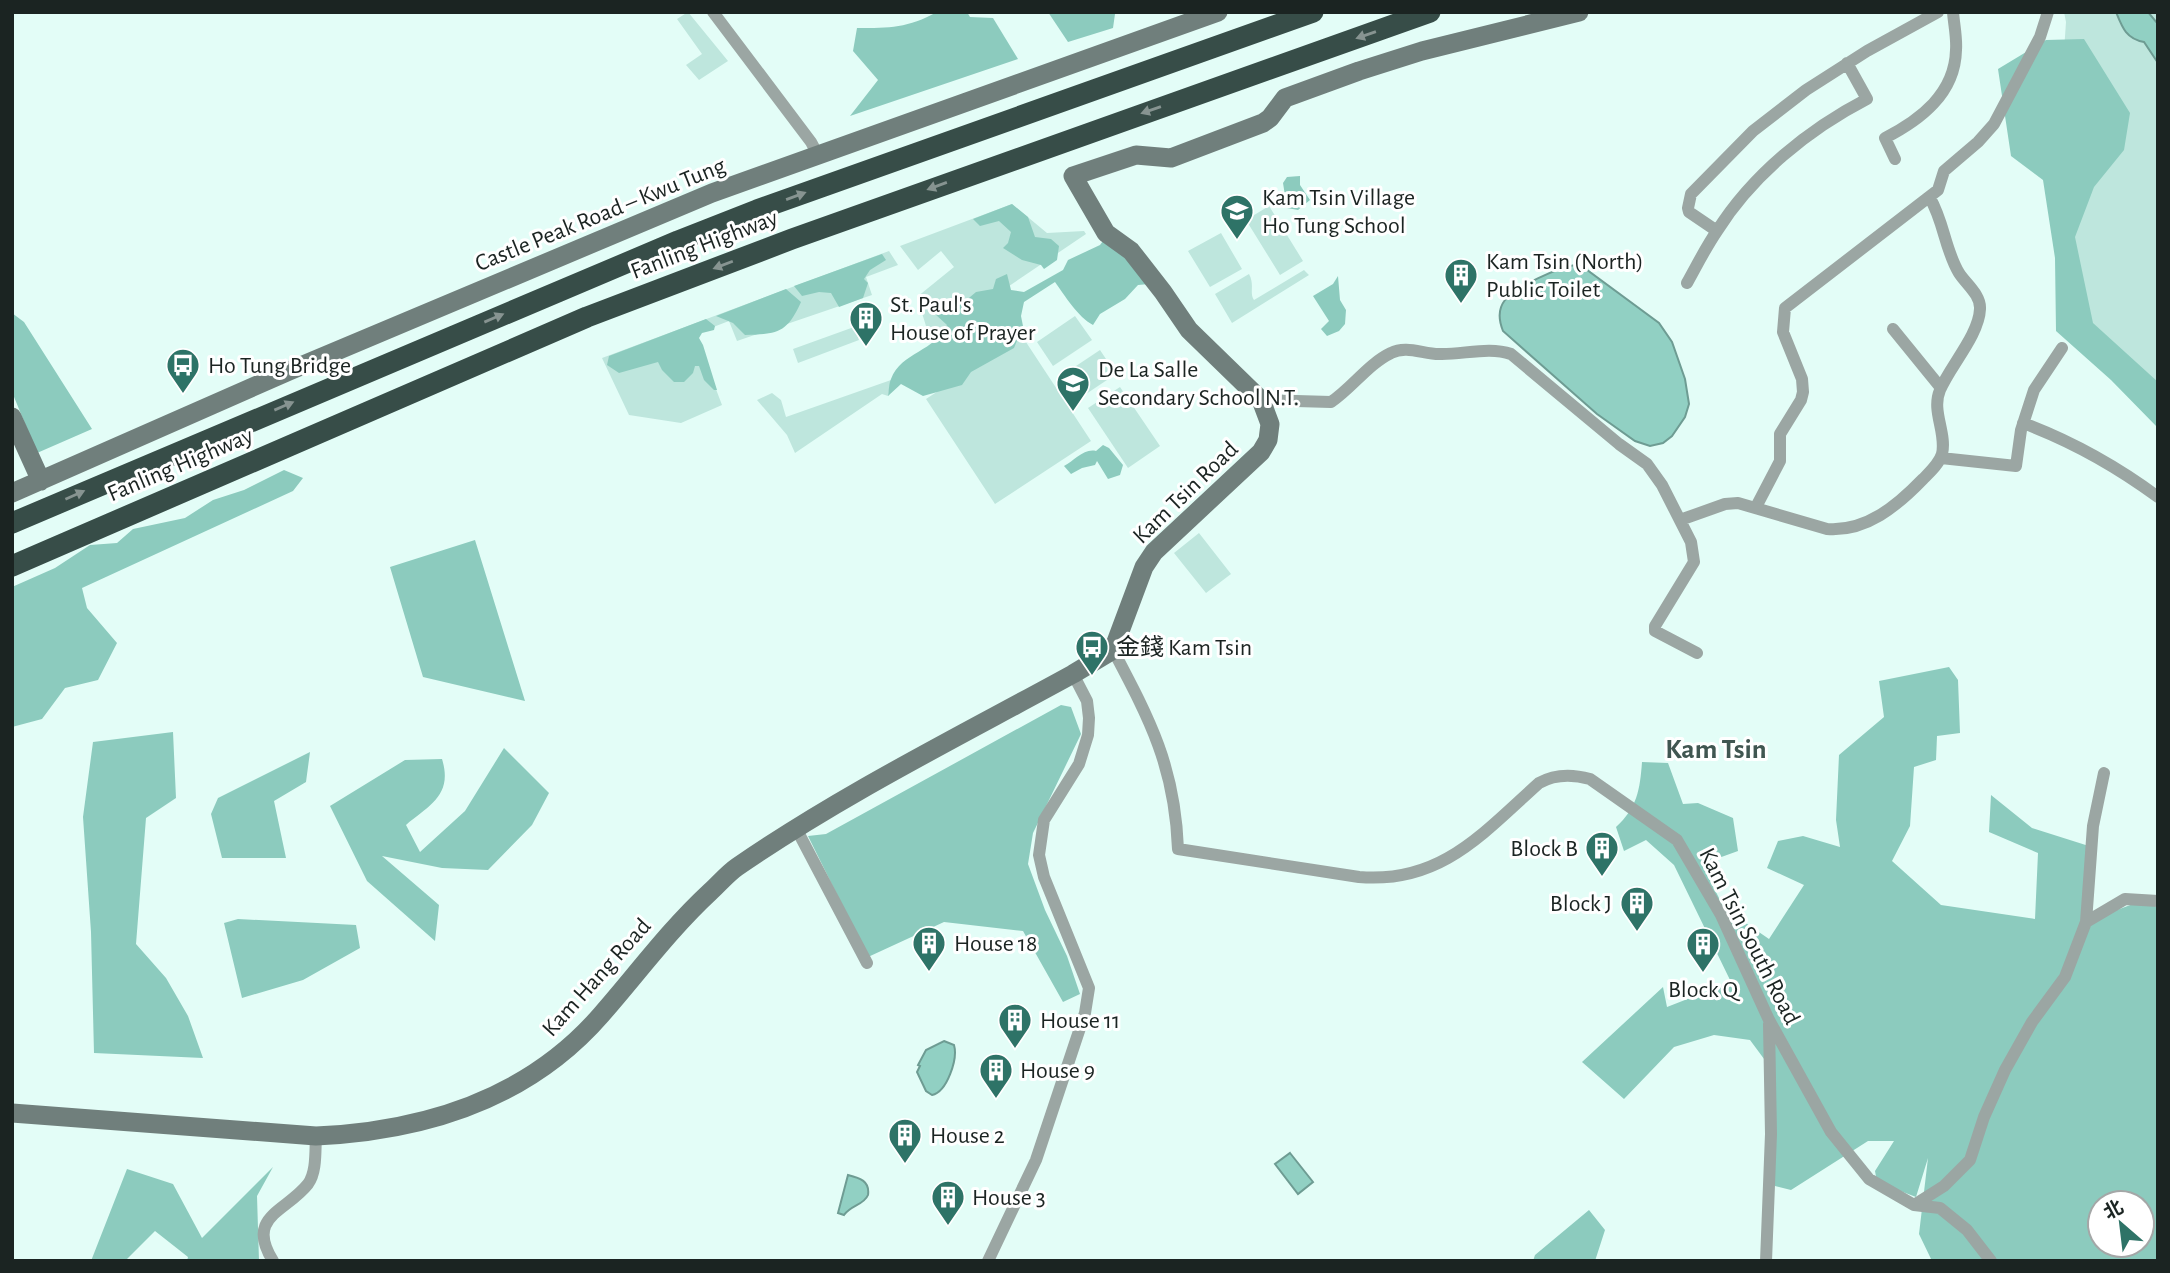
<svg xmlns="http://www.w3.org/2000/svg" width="2170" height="1273" font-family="'Alegreya Sans','Noto Sans SC',sans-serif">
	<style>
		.green { fill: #bee6dd }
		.forest { fill: #8ccbbe; fill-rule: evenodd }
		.water { fill: #91d0c3; stroke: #6e9c93; stroke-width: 2 }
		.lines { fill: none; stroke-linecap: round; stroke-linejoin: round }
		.street { stroke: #9ba6a3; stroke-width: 12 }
		.secondary { stroke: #707f7c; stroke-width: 19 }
		.highway { stroke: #374d48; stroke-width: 21 }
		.oneway { fill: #879491 }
		.labels { text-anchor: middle; stroke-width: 6; stroke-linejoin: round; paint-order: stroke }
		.poi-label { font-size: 24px; fill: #1b2422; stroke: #fff; text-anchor: start }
		.street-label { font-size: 24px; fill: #1b2422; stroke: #fff }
		.quarter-label { font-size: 28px; font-weight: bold; fill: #405651; stroke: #fff }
	</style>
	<rect width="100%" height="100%" fill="#e3fdf7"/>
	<!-- green -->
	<path class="green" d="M688 12 728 61 699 80 686 65 702 54 677 19Z
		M2064 12H2158V405L2081 327 2055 180 2066 22Z
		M1012 204 1047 233 1084 231 1086 234 947 328 938 332 930 331 926 326 917 297 954 267 941 251 918 270 900 246Z
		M1269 206 1303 261 1280 275 1246 220Z
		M1221 233 1242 269 1210 287 1188 251Z
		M889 251 898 265 866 277 872 295 737 341 729 321 695 334 722 405 681 423 629 415 602 358Z
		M1304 270 1309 275 1232 323 1215 294 1249 274C1255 285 1249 293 1254 300Z
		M1075 316 1092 340 1053 366 1037 342Z
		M854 327 859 340 798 363 793 349Z
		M1022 336 1091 441 995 504 926 399Z
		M1100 350 1116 374 1077 400 1061 376Z
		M891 380 888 396 882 394 795 453 787 435 757 400 772 393 781 400 786 417Z
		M1120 387 1160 446 1128 468 1088 408Z
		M1199 533 1231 574 1206 593 1174 553Z"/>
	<!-- forest -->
	<path class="forest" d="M937 12H967L970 17 993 18 1018 59 850 116 878 80 853 51 857 28C890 28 908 28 937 12Z
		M1048 12H1118L1115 14 1113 28 1068 42Z
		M2084 39 2130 113 2124 150 2094 187 2075 237 2093 323 2158 382V428L2111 380 2056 331 2055 258 2043 180 2011 156 1998 69 2046 40Z
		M1300 176V185L1310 200 1298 210 1287 208 1283 183 1287 177Z
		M1012 204 1028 217 1035 237 1051 239 1059 246 1057 260 1044 269 1041 265 1022 260 1003 248 1008 243 1011 232 999 221 980 226 973 219Z
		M1103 241C1113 244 1143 274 1149 284L1138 285 1125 299 1100 314 1093 325C1078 317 1065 296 1055 282L1024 302 1021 316 1023 326 1014 348 971 372 962 385 923 396 901 384 888 396C889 390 889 383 891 379 901 352 936 351 947 325L935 314 949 301 963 303 976 292 993 289 996 279 1007 274 1011 290 1024 292 1063 270 1068 260 1100 245Z
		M882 254 886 260 870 270 864 279 868 283 863 298 839 307 831 293 819 292 802 296 794 286Z
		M1338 276 1340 300 1346 310 1345 324 1339 331 1327 336 1321 329 1329 321 1313 296 1333 284Z
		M786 289 801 302C787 333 778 334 745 335L733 323 716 316Z
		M12 313 24 322 92 429 37 453 12 392Z
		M706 319 715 326 714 330 702 333 699 338 703 345 717 390H714L704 380 699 366H695L693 373 684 382H674L662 370 658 362 619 373 607 365 609 356Z
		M1103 445 1109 448 1123 465 1120 475 1108 479 1097 461 1095 465 1082 468 1071 474 1064 466C1074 461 1084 448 1096 451Z
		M284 470 303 478 293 491 82 588 87 608 117 643 98 680 65 688 42 719 12 727V587L55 568 90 545 117 543 133 529 185 518 213 500 244 490Z
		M475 540 525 701 423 677 390 567Z
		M1949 667 1958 680 1960 733 1937 736 1936 760 1914 767 1910 826 1892 861 1941 905 2035 919 2038 853 1989 832 1991 795 2032 828 2092 847 2087 921 2144 900 2158 908V1261H1932L1919 1234 1928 1158 1916 1197 1877 1182 1875 1171 1894 1141H1868L1791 1190 1775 1186 1770 1067 1750 1040 1714 1035 1674 1047 1624 1099 1582 1062 1663 987 1667 1007 1731 982 1674 865 1646 840 1624 851 1616 827C1637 808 1640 790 1642 762L1668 763 1683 804 1698 803 1733 818 1738 851 1702 864 1724 908 1769 939 1804 885 1767 868 1778 841 1803 836 1840 847 1836 820 1839 755 1884 717 1879 681ZM2100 1203H2142V1245H2100Z
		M1061 705 1071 707 1081 734 1033 833 1028 864 1045 910 1067 956 1080 994 1063 1002 1023 931 944 922 868 957 808 836 826 834Z
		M173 732 176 798 146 818 136 944 166 978 188 1016 203 1058 94 1053 91 932 83 817 93 742Z
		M504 748 549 793 532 825 488 870 442 868 382 856 439 905 435 941 367 881 330 806 405 760 442 759C453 795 430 805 406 825L420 852 465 811Z
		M310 752 306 782 274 801 286 858H222L211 814 218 798Z
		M238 919 356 925 360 948 303 980 242 998 224 923Z
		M273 1167 257 1196 259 1261H187L188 1257 155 1231 125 1261H91L127 1169 173 1184 202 1238Z
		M1589 1210 1605 1230 1595 1261H1533L1535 1255Z"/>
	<!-- water -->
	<path class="water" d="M2116 12H2148L2158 24V63L2144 42C2126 39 2122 27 2116 12Z
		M1575 265 1583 267 1659 323 1672 342 1685 379 1689 404 1685 417 1672 436 1663 443 1650 446 1635 441 1597 414 1503 331C1499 321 1497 310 1505 300 1517 286 1557 268 1575 265Z
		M944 1041 954 1045C958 1059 947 1092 932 1095L926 1091 917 1072 920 1066 918 1065 926 1050Z
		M1290 1153 1313 1182 1298 1194 1275 1164Z
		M848 1175C860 1178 870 1181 868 1195 864 1205 851 1205 844 1215L838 1213Z"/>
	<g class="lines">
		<!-- street -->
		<path class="street" d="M713 12 811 142 818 155
			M1895 159 1885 138C1920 120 1955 94 1956 50 1957 38 1954 25 1953 12
			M1717 231 1689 212 1688 208 1691 194 1753 131 1806 90 1867 51 1938 12
			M1687 283C1697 265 1706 247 1717 231 1752 175 1809 129 1867 99L1847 63
			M1893 329 1941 388
			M1261 400 1331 402C1352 388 1368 364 1391 353 1406 345 1423 354 1439 354 1462 355 1489 346 1511 354L1619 444 1647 464 1662 485 1691 542 1694 562 1655 626V631L1697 653
			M2023 423C2071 441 2116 466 2158 497
			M1941 458 2016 466 2021 430 2034 390 2062 348
			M1756 507 1780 461V434L1801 400 1803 392 1802 379 1783 332 1785 308 1938 190 1944 171 1978 142 1994 124 2040 37 2048 12
			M1680 520 1725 504 1738 503 1827 529C1866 532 1897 506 1923 479 1930 472 1939 464 1942 454 1947 433 1931 411 1940 390 1950 366 1979 335 1980 309 1981 295 1966 284 1959 273 1945 250 1944 222 1930 198
			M1113 650C1150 720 1175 767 1178 849L1359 877C1441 884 1483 833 1539 783 1555 774 1572 774 1590 779L1677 840 1721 915 1769 1020 1831 1132 1869 1179 1914 1205 1940 1208 1967 1230 1991 1261
			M797 830 867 963
			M2086 922 2093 826 2104 773
			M1914 1205 1944 1186 1970 1160 1984 1117 2005 1070 2032 1022 2065 977 2086 922 2125 899 2158 901
			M273 1261C245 1216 286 1212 308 1184 317 1172 315 1150 316 1136
			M988 1261 1036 1160 1085 1013 1089 988 1044 877 1039 855 1044 820 1079 764 1088 735 1089 718 1087 701 1073 674
			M1766 1261 1771 1134 1769 1024"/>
		<!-- secondary -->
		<path class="secondary" d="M12 417 41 481
			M12 493 289 371 712 193 1218 12
			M12 1113 316 1136C424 1131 528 1099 601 1015 637 974 669 930 710 892 719 884 727 874 737 867 843 794 960 736 1073 674L1113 650 1144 567 1154 552 1261 452 1268 440 1270 424 1261 400 1189 330 1163 292 1131 251 1106 233 1073 176 1136 155 1171 158 1263 123 1270 118 1285 98 1359 71 1422 51 1579 12"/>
		<!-- highway -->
		<path class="highway" d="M12 523 678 241 757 210 1313 12
			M12 566 587 317 792 239 1430 12"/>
	</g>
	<!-- one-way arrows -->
	<defs><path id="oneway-solid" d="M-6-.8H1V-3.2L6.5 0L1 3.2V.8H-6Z" transform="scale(1.75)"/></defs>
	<g class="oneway">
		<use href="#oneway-solid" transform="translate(1366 35) rotate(161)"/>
		<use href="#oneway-solid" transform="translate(1151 110) rotate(161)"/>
		<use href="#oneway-solid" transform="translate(937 186) rotate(160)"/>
		<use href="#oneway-solid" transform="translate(796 196) rotate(-20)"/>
		<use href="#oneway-solid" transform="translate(723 265) rotate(159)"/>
		<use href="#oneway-solid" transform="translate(494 318) rotate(-23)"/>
		<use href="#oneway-solid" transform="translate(284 406) rotate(-23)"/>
		<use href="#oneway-solid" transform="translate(75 495) rotate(-24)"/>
	</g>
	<!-- icons -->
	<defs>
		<symbol id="school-pin" viewBox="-11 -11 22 30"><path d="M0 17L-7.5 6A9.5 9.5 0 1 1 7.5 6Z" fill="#2e7367" stroke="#fff"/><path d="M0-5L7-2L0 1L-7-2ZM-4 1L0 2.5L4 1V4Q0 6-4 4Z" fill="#fff"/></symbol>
		<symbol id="building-pin" viewBox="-11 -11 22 30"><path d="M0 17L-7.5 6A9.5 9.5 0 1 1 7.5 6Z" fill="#2e7367" stroke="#fff"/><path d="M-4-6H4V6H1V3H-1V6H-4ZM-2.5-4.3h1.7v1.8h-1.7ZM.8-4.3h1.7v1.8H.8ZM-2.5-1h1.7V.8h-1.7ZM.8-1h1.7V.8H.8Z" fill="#fff"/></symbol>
		<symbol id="bus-pin" viewBox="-11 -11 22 30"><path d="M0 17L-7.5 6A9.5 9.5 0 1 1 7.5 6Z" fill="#2e7367" stroke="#fff"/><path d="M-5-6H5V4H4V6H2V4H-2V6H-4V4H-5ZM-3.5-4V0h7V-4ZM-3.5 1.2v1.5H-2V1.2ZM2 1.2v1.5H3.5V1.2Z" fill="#fff"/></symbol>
	</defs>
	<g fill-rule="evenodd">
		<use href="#school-pin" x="1218" y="192" width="38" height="52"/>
		<use href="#building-pin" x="1442" y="256" width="38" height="52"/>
		<use href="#building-pin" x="847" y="299" width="38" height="52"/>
		<use href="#bus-pin" x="164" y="346" width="38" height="52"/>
		<use href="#school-pin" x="1054" y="364" width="38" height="52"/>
		<use href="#bus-pin" x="1073" y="628" width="38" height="52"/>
		<use href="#building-pin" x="1583" y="829" width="38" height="52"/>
		<use href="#building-pin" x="1618" y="884" width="38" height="52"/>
		<use href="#building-pin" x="910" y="924" width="38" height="52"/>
		<use href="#building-pin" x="1684" y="925" width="38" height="52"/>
		<use href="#building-pin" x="996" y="1001" width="38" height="52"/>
		<use href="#building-pin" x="977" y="1051" width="38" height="52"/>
		<use href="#building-pin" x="886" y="1116" width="38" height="52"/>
		<use href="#building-pin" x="929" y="1178" width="38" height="52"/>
	</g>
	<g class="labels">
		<!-- poi labels -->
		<g class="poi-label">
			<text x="1262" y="205">Kam Tsin Village<tspan x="1262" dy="28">Ho Tung School</tspan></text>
			<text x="1486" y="269">Kam Tsin (North)<tspan x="1486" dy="28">Public Toilet</tspan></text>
			<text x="890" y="312">St. Paul's<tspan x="890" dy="28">House of Prayer</tspan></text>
			<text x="208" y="373">Ho Tung Bridge</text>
			<text x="1098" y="377">De La Salle<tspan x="1098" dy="28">Secondary School N.T.</tspan></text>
			<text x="1116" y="655">金錢 Kam Tsin</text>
			<text x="1578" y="856" text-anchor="end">Block B</text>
			<text x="1612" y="911" text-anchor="end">Block J</text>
			<text x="954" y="951">House 18</text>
			<text x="1703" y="997" text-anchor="middle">Block Q</text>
			<text x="1040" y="1028">House 11</text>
			<text x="1020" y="1078">House 9</text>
			<text x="930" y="1143">House 2</text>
			<text x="972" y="1205">House 3</text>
		</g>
		<!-- street labels -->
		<g class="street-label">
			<text transform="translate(600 214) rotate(-22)" y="8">Castle Peak Road – Kwu Tung</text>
			<text transform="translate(704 244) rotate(-21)" y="8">Fanling Highway</text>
			<text transform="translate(180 464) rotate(-23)" y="8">Fanling Highway</text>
			<text transform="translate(1185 492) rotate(-44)" y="8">Kam Tsin Road</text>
			<text transform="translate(1750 936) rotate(63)" y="8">Kam Tsin South Road</text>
			<text transform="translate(596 977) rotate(-48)" y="8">Kam Hang Road</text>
		</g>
		<!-- quarter labels -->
		<g class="quarter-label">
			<text x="1716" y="758">Kam Tsin</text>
		</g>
	</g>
	<!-- border -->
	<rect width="2170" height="1273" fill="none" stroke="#1b2422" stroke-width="28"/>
	<!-- north arrow -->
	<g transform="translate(2121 1224) rotate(332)"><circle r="33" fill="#ffffff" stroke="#a4a7a7" stroke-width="2"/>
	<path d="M0-5L12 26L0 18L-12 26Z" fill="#2e7367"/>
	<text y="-10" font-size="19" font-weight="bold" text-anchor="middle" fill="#1b2422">北</text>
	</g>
</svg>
